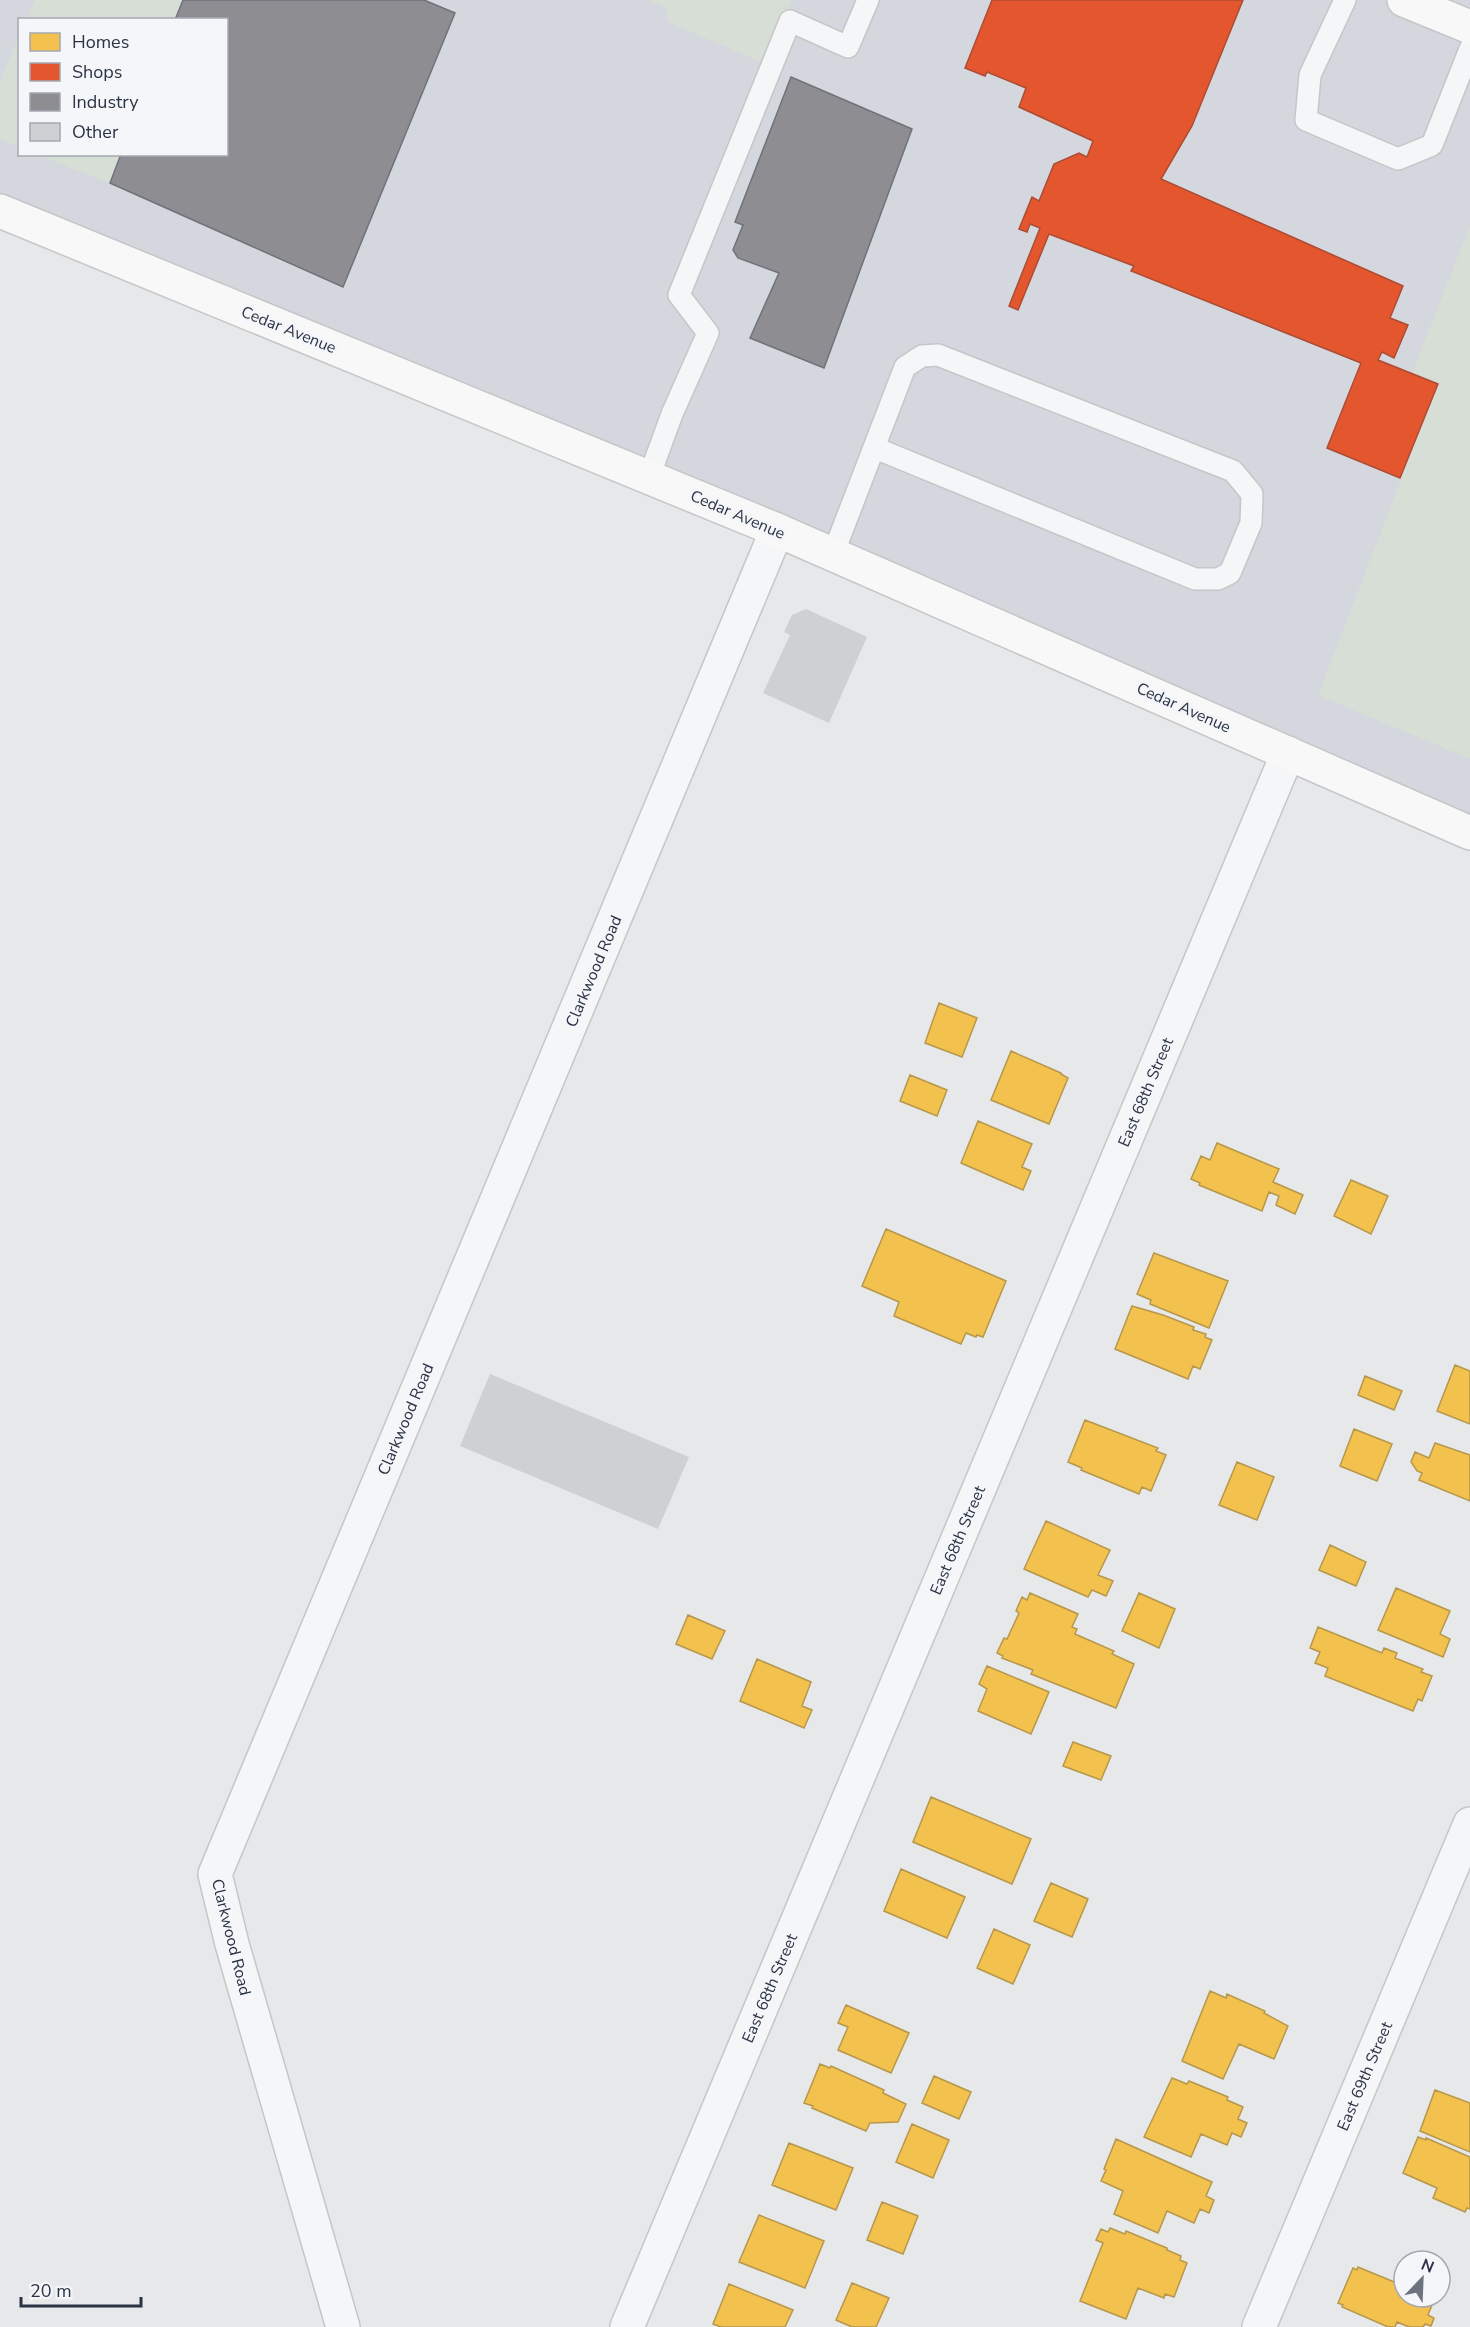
<svg xmlns="http://www.w3.org/2000/svg" width="1470" height="2327" font-family="'Nunito Sans',sans-serif">
	<style>
		.built { fill: #d4d7dd; fill-rule: evenodd }
		.green { fill: #d6ded6 }
		.homes { fill: #f2c14e; stroke: #b6974b; stroke-width: 1.5 }
		.shops { fill: #e4572e; stroke: #ac4c35; stroke-width: 1.5 }
		.industry { fill: #8d8d92; stroke: #70727b; stroke-width: 1.5 }
		.building { fill: #ced0d3 }
		.lines { fill: none; stroke-linecap: round; stroke-linejoin: round }
		.lane-casing { stroke: #c4c6c8; stroke-width: 24 }
		.street-casing { stroke: #c4c6c8; stroke-width: 36 }
		.secondary-casing { stroke: #c4c6c8; stroke-width: 36 }
		.lane { stroke: #f5f6f7; stroke-width: 21 }
		.street { stroke: #f5f6f7; stroke-width: 33 }
		.secondary { stroke: #f8f8f8; stroke-width: 33 }
		.labels { text-anchor: middle; stroke-width: 6; stroke-linejoin: round; paint-order: stroke }
		.street-label { font-size: 16px; fill: #2b3445; stroke: #f4f6f9 }
	</style>
	<rect width="100%" height="100%" fill="#e6e8ea"/>
	<!-- built -->
	<path class="built" d="M0 0H1470V833L0 211ZM20 20H226V154H20Z"/>
	<!-- green -->
	<path class="green" d="M35 0H183L175 19H27Z
		M648 0H792L763 63 668 22 665 7Z
		M19 36V147L0 139V81Z
		M38 155H121L110 183Z
		M1470 226V759L1318 695 1438 384 1412 373Z"/>
	<!-- homes -->
	<path class="homes" d="M939 1003 977 1018 962 1057 925 1043Z
		M1011 1051 1061 1073V1074L1068 1078 1049 1124 991 1100Z
		M910 1075 947 1090 937 1116 900 1101Z
		M978 1121 1032 1144 1022 1167 1031 1171 1023 1190 961 1163Z
		M1217 1143 1279 1169 1273 1182 1303 1195 1295 1214 1276 1205 1279 1196 1269 1192 1262 1211 1199 1185 1200 1183 1191 1179 1201 1156 1210 1160Z
		M1351 1180 1388 1196 1371 1234 1334 1216Z
		M886 1229 1006 1281 983 1337 977 1335 976 1337 966 1333 961 1344 894 1316 899 1302 862 1286Z
		M1154 1253 1228 1281 1209 1328 1150 1304 1151 1300 1137 1294Z
		M1132 1306 1163 1315 1194 1327 1193 1330 1206 1334 1205 1337 1212 1340 1200 1369 1193 1366 1188 1379 1115 1349Z
		M1455 1365 1470 1371V1424L1437 1411Z
		M1365 1376 1402 1391 1394 1410 1358 1395Z
		M1085 1420 1158 1448 1156 1451 1166 1455 1151 1491 1142 1487 1139 1494 1081 1470 1082 1468 1068 1462Z
		M1354 1429 1392 1444 1377 1481 1340 1466Z
		M1435 1443 1470 1455V1501L1419 1480 1422 1473 1417 1471 1411 1462 1415 1452 1429 1458Z
		M1237 1462 1274 1477 1257 1520 1219 1505Z
		M1046 1521 1110 1550 1098 1575 1113 1581 1106 1596 1092 1590 1088 1597 1024 1569Z
		M1330 1545 1366 1562 1356 1586 1319 1570Z
		M1396 1588 1450 1611 1440 1634 1450 1639 1443 1657 1378 1630Z
		M1030 1593 1078 1614 1072 1627 1077 1629 1075 1634 1114 1651 1112 1654 1134 1664 1116 1708 1031 1674 1033 1670 1002 1658 1003 1656 997 1653 1004 1638 1007 1639 1019 1613 1016 1611 1022 1597 1027 1600Z
		M1139 1593 1175 1609 1159 1648 1122 1631Z
		M688 1615 725 1631 712 1659 676 1644Z
		M1318 1627 1382 1653 1384 1648 1397 1653 1395 1658 1423 1669 1421 1672 1432 1676 1422 1701 1418 1699 1413 1711 1325 1676 1328 1668 1315 1663 1320 1652 1310 1648Z
		M757 1659 811 1682 802 1706 812 1710 804 1728 740 1701Z
		M987 1666 1049 1692 1031 1734 978 1711 987 1689 979 1684Z
		M1073 1742 1111 1756 1101 1780 1063 1766Z
		M931 1797 1031 1839 1012 1884 913 1842Z
		M901 1869 965 1897 947 1938 884 1911Z
		M1051 1883 1088 1899 1072 1937 1034 1921Z
		M994 1929 1030 1945 1013 1984 977 1968Z
		M1210 1991 1226 1998 1227 1994 1265 2011 1264 2013 1288 2026 1274 2059 1239 2044 1223 2079 1182 2061Z
		M846 2005 909 2033 891 2073 838 2050 848 2027 838 2023Z
		M820 2064 830 2068 831 2066 884 2090 883 2093 906 2104 898 2122 870 2123 866 2131 812 2108 813 2106 804 2103Z
		M934 2076 971 2092 959 2119 922 2103Z
		M1172 2078 1187 2084 1189 2081 1228 2097 1227 2100 1243 2107 1238 2119 1247 2123 1241 2137 1232 2133 1227 2145 1201 2134 1191 2157 1144 2137Z
		M1435 2090 1470 2103V2152L1420 2131Z
		M912 2124 949 2140 933 2178 896 2162Z
		M1418 2137 1426 2140V2138L1470 2157V2209L1467 2208 1465 2212 1433 2198 1437 2188 1403 2173Z
		M1116 2139 1212 2182 1206 2196 1214 2200 1209 2213 1200 2209 1194 2223 1167 2211 1158 2233 1114 2214 1123 2191 1101 2181 1106 2170 1104 2169Z
		M789 2143 853 2168 836 2210 772 2185Z
		M882 2202 918 2216 903 2254 867 2240Z
		M759 2215 824 2241 805 2288 739 2262Z
		M1110 2228 1125 2234 1126 2231 1167 2248V2250L1181 2256 1180 2260 1187 2263 1174 2297 1165 2294 1164 2298 1138 2288 1126 2319 1080 2301 1103 2243 1096 2240 1101 2229 1108 2232Z
		M1358 2267 1404 2286V2297H1427L1434 2300 1428 2315 1434 2318 1431 2326 1425 2324 1423 2327H1409L1397 2322 1395 2327H1388L1342 2307 1343 2305 1338 2303 1353 2268 1357 2270Z
		M852 2283 889 2298 876 2327H852L836 2320Z
		M729 2284 793 2310 785 2327H721L713 2324Z"/>
	<!-- shops -->
	<path class="shops" d="M992 0H1243L1192 126 1161 179 1403 286 1390 318 1408 325 1394 358 1382 352 1378 360 1438 384 1400 478 1327 448 1361 363 1131 271 1134 266 1049 234 1018 310 1009 306 1040 228 1030 224 1027 232 1019 229 1032 197 1039 201 1054 164 1079 153 1087 157 1093 141 1019 107 1026 88 987 72 985 76 965 68Z"/>
	<!-- industry -->
	<path class="industry" d="M183 0H424L455 13 343 287 110 183 121 154H226V20H175Z
		M791 77 912 129 824 368 750 338 779 273 738 258 733 250 743 225 735 222Z"/>
	<!-- building -->
	<path class="building" d="M806 609 867 637 829 723 763 693 790 635 784 632 792 615Z
		M490 1374 689 1457 658 1529 460 1446Z"/>
	<g class="lines">
		<defs>
			<path id="lane" d="M1345 0 1310 75 1306 120 1398 159 1432 145 1470 49
				M649 477 672 414 708 333 679 295 790 21 848 47 868 0
				M833 554 905 367 922 356 938 355 1233 471 1252 494 1251 523 1230 573 1218 579H1195L875 448"/>
			<path id="street" d="M343 2327 232 1944 215 1874 777 530
				M627 2327 1288 753
				M1259 2327 1470 1824"/>
			<path id="secondary" d="M1404 0 1470 27
				M0 211 777 530 1470 833"/>
		</defs>
		<!-- lane casing -->
		<use href="#lane" class="lane-casing"/>
		<!-- street casing -->
		<use href="#street" class="street-casing"/>
		<!-- secondary casing -->
		<use href="#secondary" class="secondary-casing"/>
		<!-- lane -->
		<use href="#lane" class="lane"/>
		<!-- street -->
		<use href="#street" class="street"/>
		<!-- secondary -->
		<use href="#secondary" class="secondary"/>
	</g>
	<g class="labels">
		<!-- street labels -->
		<g class="street-label">
			<text transform="translate(289 329) rotate(22)" y="6">Cedar Avenue</text>
			<text transform="translate(738 514) rotate(23)" y="6">Cedar Avenue</text>
			<text transform="translate(1184 707) rotate(24)" y="6">Cedar Avenue</text>
			<text transform="translate(593 971) rotate(-67)" y="6">Clarkwood Road</text>
			<text transform="translate(1145 1092) rotate(-67)" y="6">East 68th Street</text>
			<text transform="translate(405 1419) rotate(-67)" y="6">Clarkwood Road</text>
			<text transform="translate(957 1540) rotate(-67)" y="6">East 68th Street</text>
			<text transform="translate(232 1937) rotate(76)" y="6">Clarkwood Road</text>
			<text transform="translate(769 1988) rotate(-67)" y="6">East 68th Street</text>
			<text transform="translate(1364 2076) rotate(-67)" y="6">East 69th Street</text>
		</g>
	</g>
	<!-- legend -->
	<rect x="18" y="18" width="210" height="138" fill="#f4f6f9" stroke="#a4a8b1" stroke-width="1.5"/>
	<rect x="30" y="33" width="30" height="18" fill="#f2c14e" stroke="#a4a8b1" stroke-width="1.5"/>
	<text x="72" y="48" font-size="18" fill="#2b3445">Homes</text>
	<rect x="30" y="63" width="30" height="18" fill="#e4572e" stroke="#a4a8b1" stroke-width="1.5"/>
	<text x="72" y="78" font-size="18" fill="#2b3445">Shops</text>
	<rect x="30" y="93" width="30" height="18" fill="#8d8d92" stroke="#a4a8b1" stroke-width="1.5"/>
	<text x="72" y="108" font-size="18" fill="#2b3445">Industry</text>
	<rect x="30" y="123" width="30" height="18" fill="#ced0d3" stroke="#a4a8b1" stroke-width="1.5"/>
	<text x="72" y="138" font-size="18" fill="#2b3445">Other</text>
	<!-- north arrow -->
	<g transform="translate(1422 2279) rotate(23)"><circle r="28" fill="#f4f6f9" stroke="#a4a8b1" stroke-width="1.5"/>
	<path d="M0-4.5L10 22L0 15L-10 22Z" fill="#6c737f"/>
	<text y="-9" font-size="16" font-weight="bold" text-anchor="middle" fill="#2b3445">N</text>
	</g>
	<!-- scale -->
	<path d="M21 2297v9h120v-9" fill="none" stroke="#2b3445" stroke-width="3"/>
	<text x="30" y="2297" font-size="18" fill="#2b3445" stroke="#f4f6f9" stroke-width="4.5" paint-order="stroke">20 m</text>
</svg>
